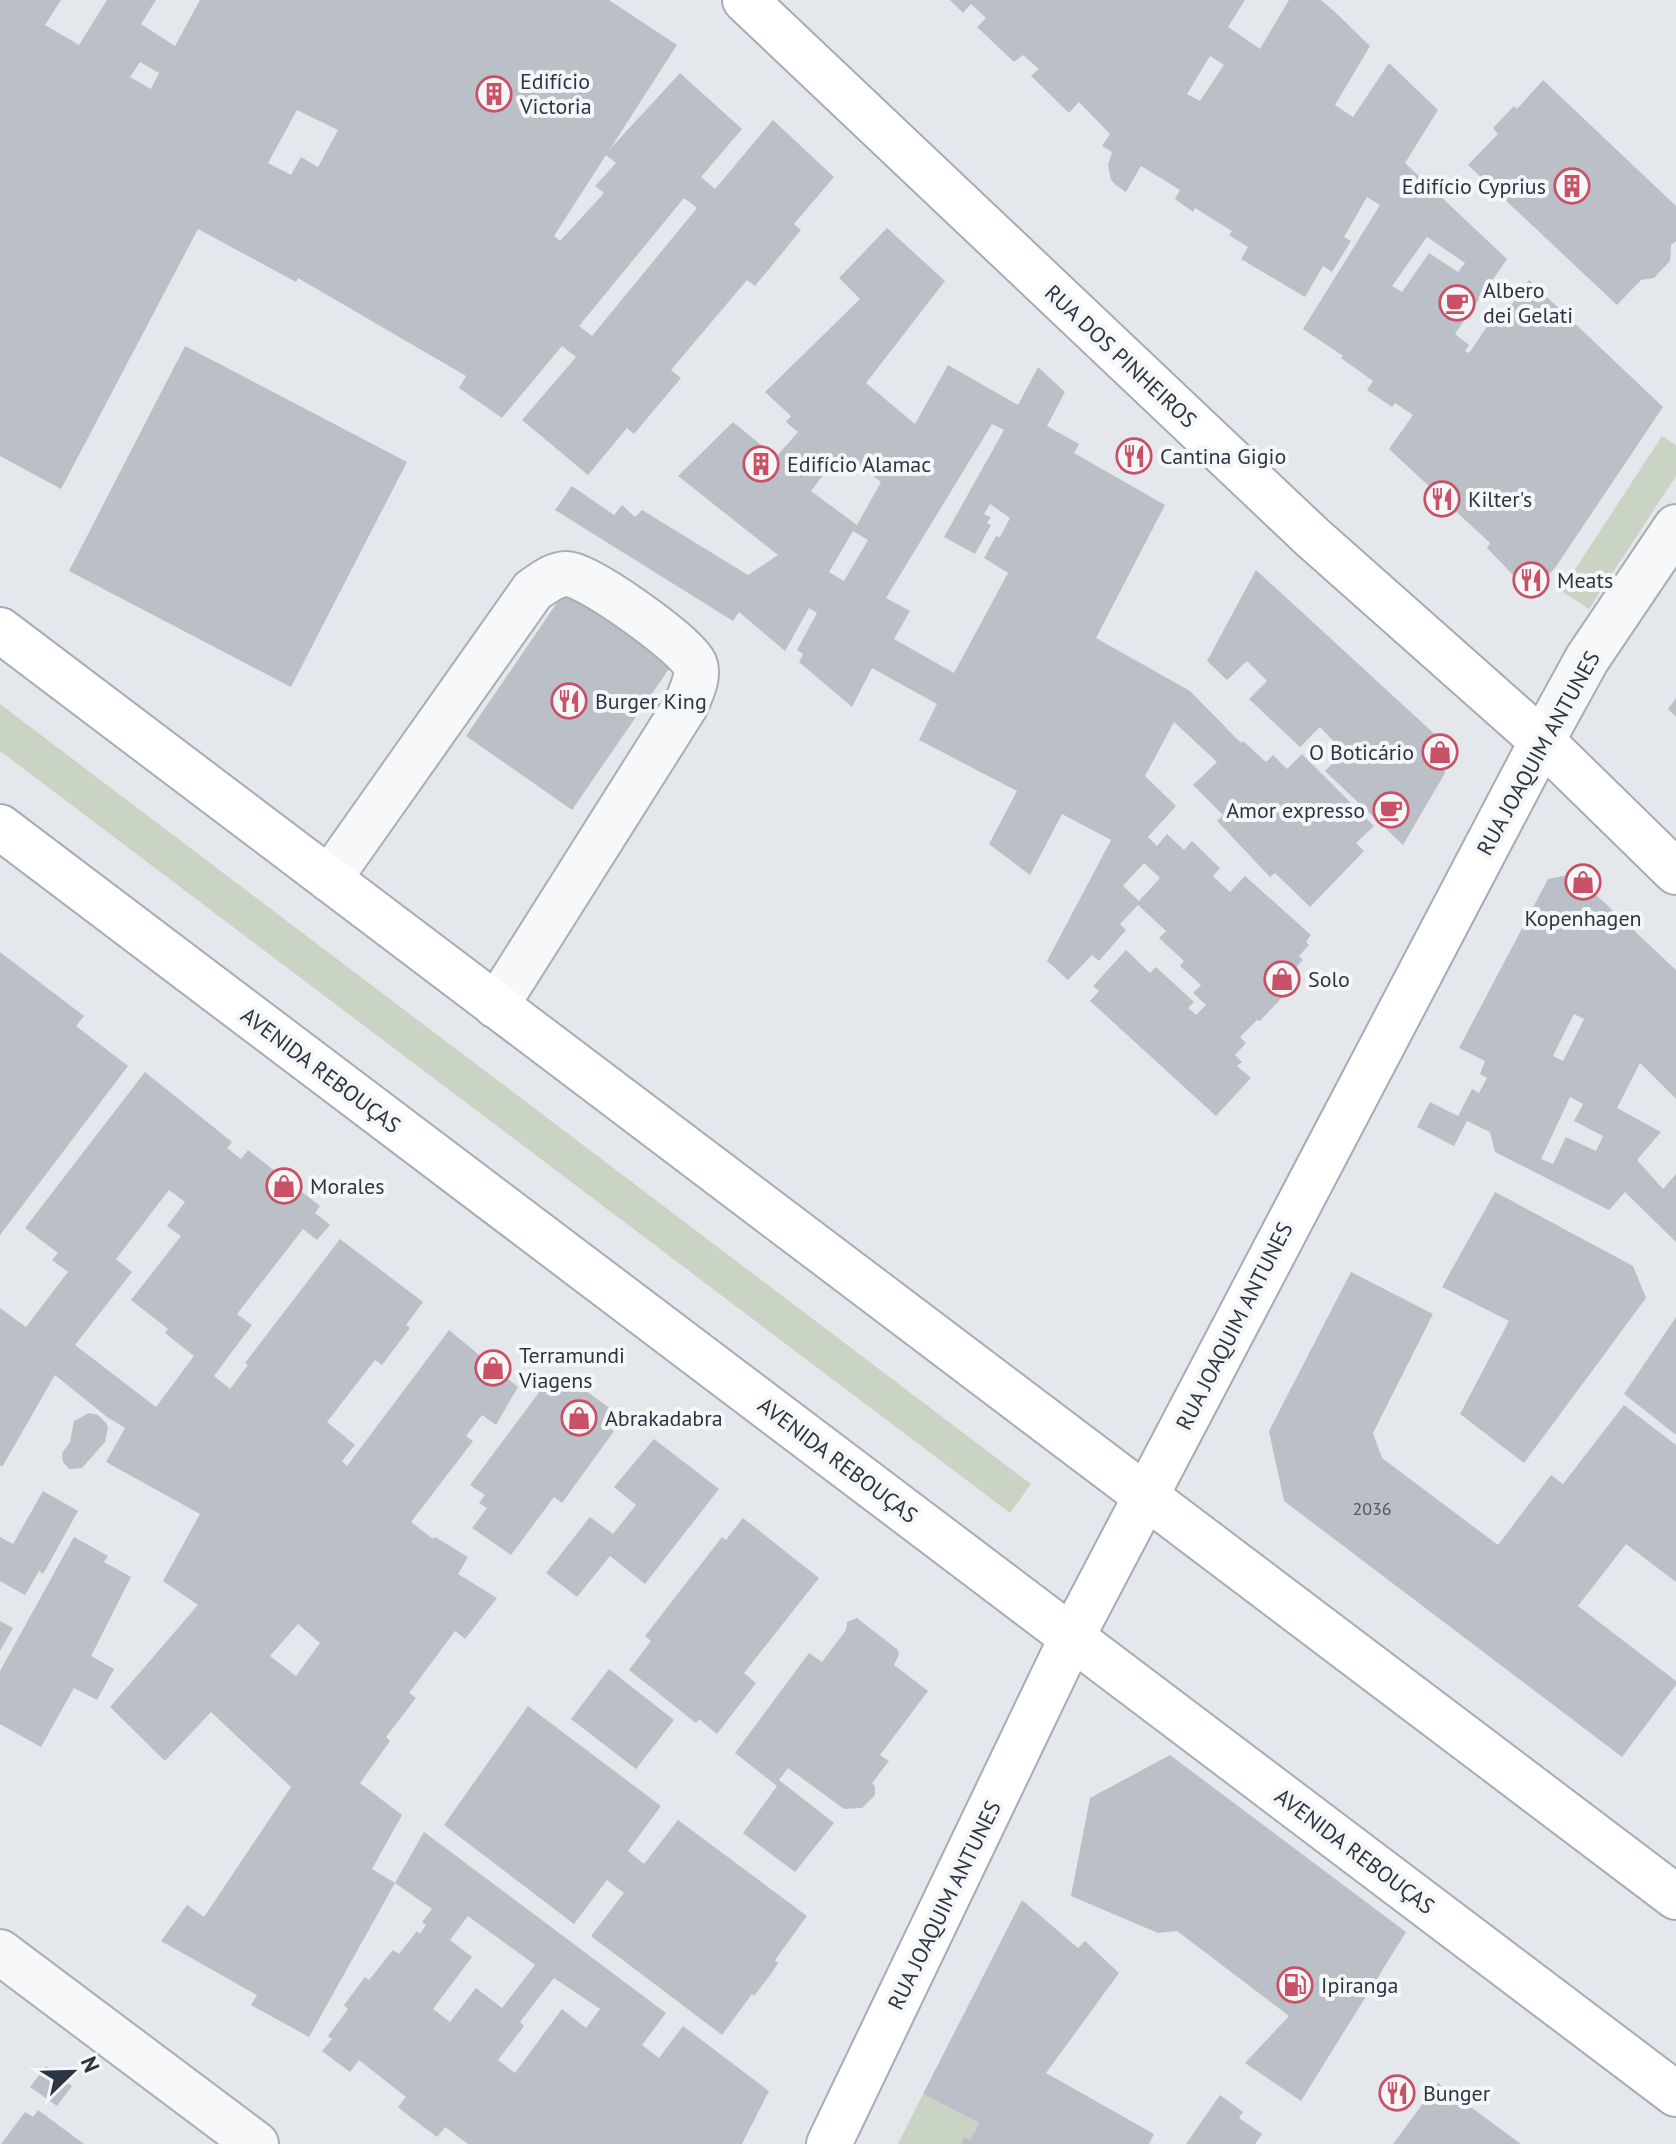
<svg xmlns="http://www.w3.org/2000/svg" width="1676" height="2144" font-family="'PT Sans',sans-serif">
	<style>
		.green { fill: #cad4c5 }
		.building { fill: #bbc0c8; fill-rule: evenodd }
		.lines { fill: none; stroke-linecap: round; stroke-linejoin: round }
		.minor-casing { stroke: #a9aeb5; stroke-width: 48 }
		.major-casing { stroke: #a4acb6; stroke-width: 48 }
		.minor { stroke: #f7f8f9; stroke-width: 44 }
		.major { stroke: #fff; stroke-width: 44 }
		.labels { text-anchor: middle; stroke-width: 8; stroke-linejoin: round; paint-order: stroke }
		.number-label { font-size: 18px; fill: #505864 }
		.poi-label { font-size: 22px; fill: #2c3543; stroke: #f4f6f8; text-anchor: start }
		.street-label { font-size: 22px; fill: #2c3543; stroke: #f4f6f8 }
	</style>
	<rect width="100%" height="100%" fill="#e4e7eb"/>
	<!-- green -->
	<path class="green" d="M1662 436 1676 445V476L1589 609 1561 591Z
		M0 704 1031 1484 1010 1513 0 751Z
		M923 2094 979 2123 970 2140 961 2144H898Z"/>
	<!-- building -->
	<path class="building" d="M0 0H61L45 25 79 45 107 0H156L141 24 175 46 200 0H609L677 45 610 149 680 73 742 129 701 177 715 189 773 120 834 177 794 224 801 230 755 286 747 280 671 370 681 378 634 434 627 428 588 475 522 420 576 357 562 346 502 418 459 388 466 376 298 278 296 282 198 229 61 489 0 456ZM140 62 159 73 151 89 130 77ZM297 110 338 130 318 167 301 157 291 175 268 163ZM606 155 616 163 595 186 604 193 560 241 554 236ZM684 198 697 208 592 336 579 326Z
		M950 0H1245L1228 27 1260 49 1289 0H1321L1336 13 1370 46 1335 105 1353 117 1389 63 1438 110 1405 163 1507 259 1455 334 1469 345 1465 351 1469 353 1499 309 1505 314 1529 280 1663 407 1555 568 1547 576 1533 580 1513 575 1487 548 1490 543 1389 449 1413 415 1395 403 1392 407 1367 390 1373 381 1341 358 1343 356 1303 329 1380 205 1367 197 1344 237 1351 241 1332 272 1323 266 1305 297 1241 259 1248 247 1229 235 1232 231 1195 208 1193 212 1175 199 1180 190 1141 166 1126 192 1116 185 1111 180 1108 165 1112 152 1102 146 1110 134 1079 102 1069 113 1031 76 1039 69 1023 55 1014 62 977 27 986 18 971 4 963 13ZM1210 56 1224 65 1200 101 1187 94ZM1427 237 1465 263 1458 272 1429 253 1402 292 1392 286Z
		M1543 80 1676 206V241L1671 245 1670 261 1654 278 1641 280 1617 305 1468 165 1498 134 1493 128 1514 106 1517 109Z
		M887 228 945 281 866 383 915 424 948 365 1018 405 1038 367 1065 392 1047 426 1079 444 1074 453 1165 505 1096 638 1190 691 1241 743 1243 741 1266 762 1273 755 1287 769 1302 754 1374 826 1356 843 1364 851 1310 907 1275 873 1270 877 1217 821 1223 815 1193 785 1217 762 1174 722 1145 776 1176 806 1148 837 1157 846 1167 834 1184 850 1192 841 1220 868 1213 876 1230 892 1245 876 1311 935 1306 942 1309 945 1299 956 1303 960 1278 987 1286 993 1260 1021 1257 1020 1240 1037 1246 1043 1235 1055 1242 1062 1237 1066 1251 1078 1216 1116 1090 1001 1099 991 1093 986 1126 950 1150 973 1156 967 1194 1002 1188 1008 1196 1015 1206 1005 1193 993 1201 985 1180 966 1184 961 1159 938 1166 931 1138 905 1120 924 1126 930 1099 961 1092 955 1068 980 1047 961 1111 840 1062 814 1030 875 989 844 1017 791 919 740 937 704 872 668 852 707 799 662 803 654 797 650 817 613 809 608 785 651 739 612 733 621 555 510 572 486 614 515 622 505 635 517 642 510 748 575 778 555 678 476 733 422 776 457 798 432 786 422 791 416 765 392 860 299 839 278ZM992 424 1004 430 944 537 975 554 991 525 987 523 991 517 984 514 990 504 1010 518 1000 537 996 536 984 558 1008 573 954 673 894 639 910 611 886 598ZM851 459 881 482 857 525 811 491 835 460 845 468ZM853 531 868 540 844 581 829 572ZM1144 863 1160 878 1139 901 1123 886Z
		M185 346 407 462 291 687 69 571Z
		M1256 570 1440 739 1445 773 1403 845 1325 771 1344 752 1320 727 1300 747 1249 699 1267 681 1247 661 1227 680 1207 661Z
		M565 591 671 666 572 810 466 736Z
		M1676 698V717L1668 709Z
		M1574 874 1676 970V1099L1640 1063 1617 1108 1661 1132 1637 1160 1663 1189 1676 1174V1242L1625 1192 1609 1210 1495 1152 1490 1132 1467 1121 1454 1146 1417 1127 1430 1102 1458 1116 1472 1089 1479 1093 1487 1078 1480 1074 1485 1061 1459 1048 1548 879ZM1574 1014 1584 1019 1563 1061 1553 1056ZM1570 1097 1583 1104 1574 1121 1603 1136 1596 1151 1566 1137 1553 1164 1541 1159Z
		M0 952 84 1016 76 1026 128 1066 0 1235Z
		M145 1072 232 1142 227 1148 241 1159 248 1150 320 1206 315 1213 330 1225 317 1240 303 1229 237 1314 252 1325 214 1376 230 1389 248 1365 245 1363 340 1239 423 1302 406 1325 410 1328 382 1365 375 1360 327 1422 355 1445 342 1461 347 1466 449 1330 518 1387 496 1425 482 1415 466 1436 473 1441 411 1522 433 1539 435 1537 468 1557 458 1574 497 1598 465 1639 455 1631 409 1693 416 1698 386 1737 390 1741 360 1783 402 1815 372 1869 395 1883 309 2037 251 2005 257 1995 161 1941 187 1905 204 1917 291 1787 211 1712 165 1761 110 1707 198 1605 163 1581 200 1514 106 1462 125 1428 107 1417 55 1375 2 1467 0 1465V1308L26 1327 68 1272 52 1260 58 1253 25 1228ZM169 1190 185 1202 167 1226 181 1236 131 1300 168 1329 165 1333 194 1356 156 1407 75 1345 132 1272 116 1259ZM298 1624 320 1643 296 1676 270 1656Z
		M1495 1192 1633 1266 1646 1298 1524 1463 1460 1414 1509 1321 1442 1287Z
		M1351 1272 1433 1314 1373 1433 1382 1458 1498 1545 1551 1475 1563 1484 1624 1405 1676 1445V1582L1626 1544 1578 1606 1676 1681V1685L1622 1757 1284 1501 1269 1431Z
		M1676 1317V1435L1624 1394Z
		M564 1375 615 1412 606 1426 614 1431 562 1503 554 1497 511 1555 472 1528 487 1508 479 1503 485 1495 470 1485 546 1383 554 1389Z
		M89 1413 98 1415 106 1423 108 1428 105 1442 82 1468 69 1469 63 1462 62 1453 70 1442 74 1421Z
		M654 1439 719 1489 645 1584 610 1556 577 1597 546 1573 590 1517 613 1534 636 1505 614 1487Z
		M43 1491 78 1511 43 1574 39 1571 25 1595 0 1581V1537L13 1544Z
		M743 1518 819 1578 744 1673 756 1683 717 1734 699 1719 696 1723 629 1670 651 1641 645 1636 722 1537 726 1540Z
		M74 1537 108 1556 104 1562 131 1577 91 1656 114 1669 97 1700 74 1688 41 1747 0 1724V1671Z
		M857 1618 898 1650 899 1654 894 1665 928 1691 880 1755 889 1761 872 1783 875 1786V1795L862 1808 844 1809 788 1768 779 1780 834 1823 795 1872 743 1833 777 1786 735 1753 809 1653 822 1662 846 1630 847 1622Z
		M0 1621 13 1628 0 1651Z
		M609 1669 674 1720 636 1769 571 1719Z
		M528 1706 661 1806 628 1851 644 1864 678 1820 807 1916 775 1960 778 1963 771 1974 754 1996 752 1994 722 2035 591 1936 624 1893 607 1880 574 1924 444 1825Z
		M1170 1755 1406 1932 1301 2101 1245 2063 1289 2016 1177 1931 1158 1933 1071 1896 1090 1798Z
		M424 1832 666 2013 642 2045 659 2058 683 2026 769 2091 742 2144H468L445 2127 437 2137 405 2113 398 2107 406 2097 359 2060 350 2072 322 2051 332 2039 328 2036 348 2009 344 2005 365 1977 369 1980 393 1950 399 1954 417 1931 420 1934 426 1925 422 1922 432 1909 395 1883ZM468 1916 535 1965 502 2008 476 1988 450 2022 433 2009 472 1957 450 1940ZM554 1978 600 2009 586 2028 562 2009 515 2073 498 2060 524 2026 520 2022Z
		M1022 1900 1078 1948 1085 1941 1119 1973 1046 2073 1154 2134 1149 2144H961L964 2137 970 2140 979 2123 923 2094Z
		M46 2066 72 2086 57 2106 30 2087Z
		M1438 2083 1521 2144H1393Z
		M1220 2095 1243 2112 1239 2118 1262 2134 1255 2144H1186Z
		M38 2110 84 2144H1L25 2112 33 2117Z"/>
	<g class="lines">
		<defs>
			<path id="minor" d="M1542 741 1587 659 1676 527
				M329 879 533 590C544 583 554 574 567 574 586 573 686 645 694 663 700 676 691 692 686 705L496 1006
				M0 1952 256 2144"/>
			<path id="major" d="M745 0 1312 537 1542 741 1676 872
				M0 630 1676 1897
				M0 827 1676 2094
				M829 2144 1072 1637 1542 741"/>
		</defs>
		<!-- minor casing -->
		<use href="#minor" class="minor-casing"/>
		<!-- major casing -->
		<use href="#major" class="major-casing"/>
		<!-- minor -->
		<use href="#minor" class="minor"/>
		<!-- major -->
		<use href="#major" class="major"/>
	</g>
	<!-- icons -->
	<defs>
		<symbol id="building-ring" viewBox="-11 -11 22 22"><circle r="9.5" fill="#f4f6f8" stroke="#c85166" stroke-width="1.5"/><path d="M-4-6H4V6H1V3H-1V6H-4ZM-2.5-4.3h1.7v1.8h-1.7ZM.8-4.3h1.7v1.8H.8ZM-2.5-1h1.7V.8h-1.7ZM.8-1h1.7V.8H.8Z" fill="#c85166"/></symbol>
		<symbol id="cafe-ring" viewBox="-11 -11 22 22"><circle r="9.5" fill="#f4f6f8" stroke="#c85166" stroke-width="1.5"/><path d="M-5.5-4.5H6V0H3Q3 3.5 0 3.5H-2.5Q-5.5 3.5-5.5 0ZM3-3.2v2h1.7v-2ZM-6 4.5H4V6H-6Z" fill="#c85166"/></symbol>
		<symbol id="restaurant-ring" viewBox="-11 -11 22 22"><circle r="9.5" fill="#f4f6f8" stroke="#c85166" stroke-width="1.5"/><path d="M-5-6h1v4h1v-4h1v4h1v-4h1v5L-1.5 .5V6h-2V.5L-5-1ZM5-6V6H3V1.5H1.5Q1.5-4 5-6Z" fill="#c85166"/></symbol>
		<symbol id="shop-ring" viewBox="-11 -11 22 22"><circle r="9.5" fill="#f4f6f8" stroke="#c85166" stroke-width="1.5"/><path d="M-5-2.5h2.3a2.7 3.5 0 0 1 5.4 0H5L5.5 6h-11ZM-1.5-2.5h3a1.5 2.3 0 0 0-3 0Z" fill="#c85166"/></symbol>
		<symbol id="fuel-ring" viewBox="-11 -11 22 22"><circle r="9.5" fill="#f4f6f8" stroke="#c85166" stroke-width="1.5"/><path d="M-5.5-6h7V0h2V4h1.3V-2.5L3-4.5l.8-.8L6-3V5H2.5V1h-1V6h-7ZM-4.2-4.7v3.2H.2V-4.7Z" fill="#c85166"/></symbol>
	</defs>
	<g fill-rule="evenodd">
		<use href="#building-ring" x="474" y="74" width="40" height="40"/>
		<use href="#building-ring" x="1552" y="166" width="40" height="40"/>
		<use href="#cafe-ring" x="1437" y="283" width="40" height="40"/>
		<use href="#restaurant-ring" x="1114" y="436" width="40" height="40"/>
		<use href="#building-ring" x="741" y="444" width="40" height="40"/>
		<use href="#restaurant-ring" x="1422" y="479" width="40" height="40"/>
		<use href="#restaurant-ring" x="1511" y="560" width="40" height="40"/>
		<use href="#restaurant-ring" x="549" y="681" width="40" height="40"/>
		<use href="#shop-ring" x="1420" y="732" width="40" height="40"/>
		<use href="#cafe-ring" x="1371" y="790" width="40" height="40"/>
		<use href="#shop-ring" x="1563" y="862" width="40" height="40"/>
		<use href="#shop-ring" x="1262" y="959" width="40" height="40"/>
		<use href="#shop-ring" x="264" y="1166" width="40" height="40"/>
		<use href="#shop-ring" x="473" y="1348" width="40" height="40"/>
		<use href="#shop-ring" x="559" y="1398" width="40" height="40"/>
		<use href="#fuel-ring" x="1275" y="1965" width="40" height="40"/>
		<use href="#restaurant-ring" x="1377" y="2073" width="40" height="40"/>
	</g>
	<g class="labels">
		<!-- number labels -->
		<g class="number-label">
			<text x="1372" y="1515">2036</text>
		</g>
		<!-- poi labels -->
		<g class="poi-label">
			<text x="520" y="89">Edifício<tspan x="520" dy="25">Victoria</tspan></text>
			<text x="1546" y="194" text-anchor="end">Edifício Cyprius</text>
			<text x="1483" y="298">Albero<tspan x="1483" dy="25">dei Gelati</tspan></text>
			<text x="1160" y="464">Cantina Gigio</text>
			<text x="787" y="472">Edifício Alamac</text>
			<text x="1468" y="507">Kilter's</text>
			<text x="1557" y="588">Meats</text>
			<text x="595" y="709">Burger King</text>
			<text x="1414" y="760" text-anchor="end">O Boticário</text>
			<text x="1365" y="818" text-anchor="end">Amor expresso</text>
			<text x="1583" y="926" text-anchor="middle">Kopenhagen</text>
			<text x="1308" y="987">Solo</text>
			<text x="310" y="1194">Morales</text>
			<text x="519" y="1363">Terramundi<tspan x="519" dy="25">Viagens</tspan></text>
			<text x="605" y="1426">Abrakadabra</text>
			<text x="1321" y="1993">Ipiranga</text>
			<text x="1423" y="2101">Bunger</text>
		</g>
		<!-- street labels -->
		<g class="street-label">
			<text transform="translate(1121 356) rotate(43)" y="8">RUA DOS PINHEIROS</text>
			<text transform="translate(1538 753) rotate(-61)" y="8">RUA JOAQUIM ANTUNES</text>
			<text transform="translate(321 1070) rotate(37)" y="8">AVENIDA REBOUÇAS</text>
			<text transform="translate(1234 1326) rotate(-63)" y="8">RUA JOAQUIM ANTUNES</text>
			<text transform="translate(838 1460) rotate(37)" y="8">AVENIDA REBOUÇAS</text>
			<text transform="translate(1355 1851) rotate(37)" y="8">AVENIDA REBOUÇAS</text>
			<text transform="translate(944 1905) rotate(-64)" y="8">RUA JOAQUIM ANTUNES</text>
		</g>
	</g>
	<!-- north arrow -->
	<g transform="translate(72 2072) rotate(67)" stroke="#f4f6f8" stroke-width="6" paint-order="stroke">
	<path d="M0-6L14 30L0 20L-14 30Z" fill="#2c3543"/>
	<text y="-12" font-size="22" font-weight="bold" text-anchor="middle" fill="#2c3543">N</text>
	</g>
</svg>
